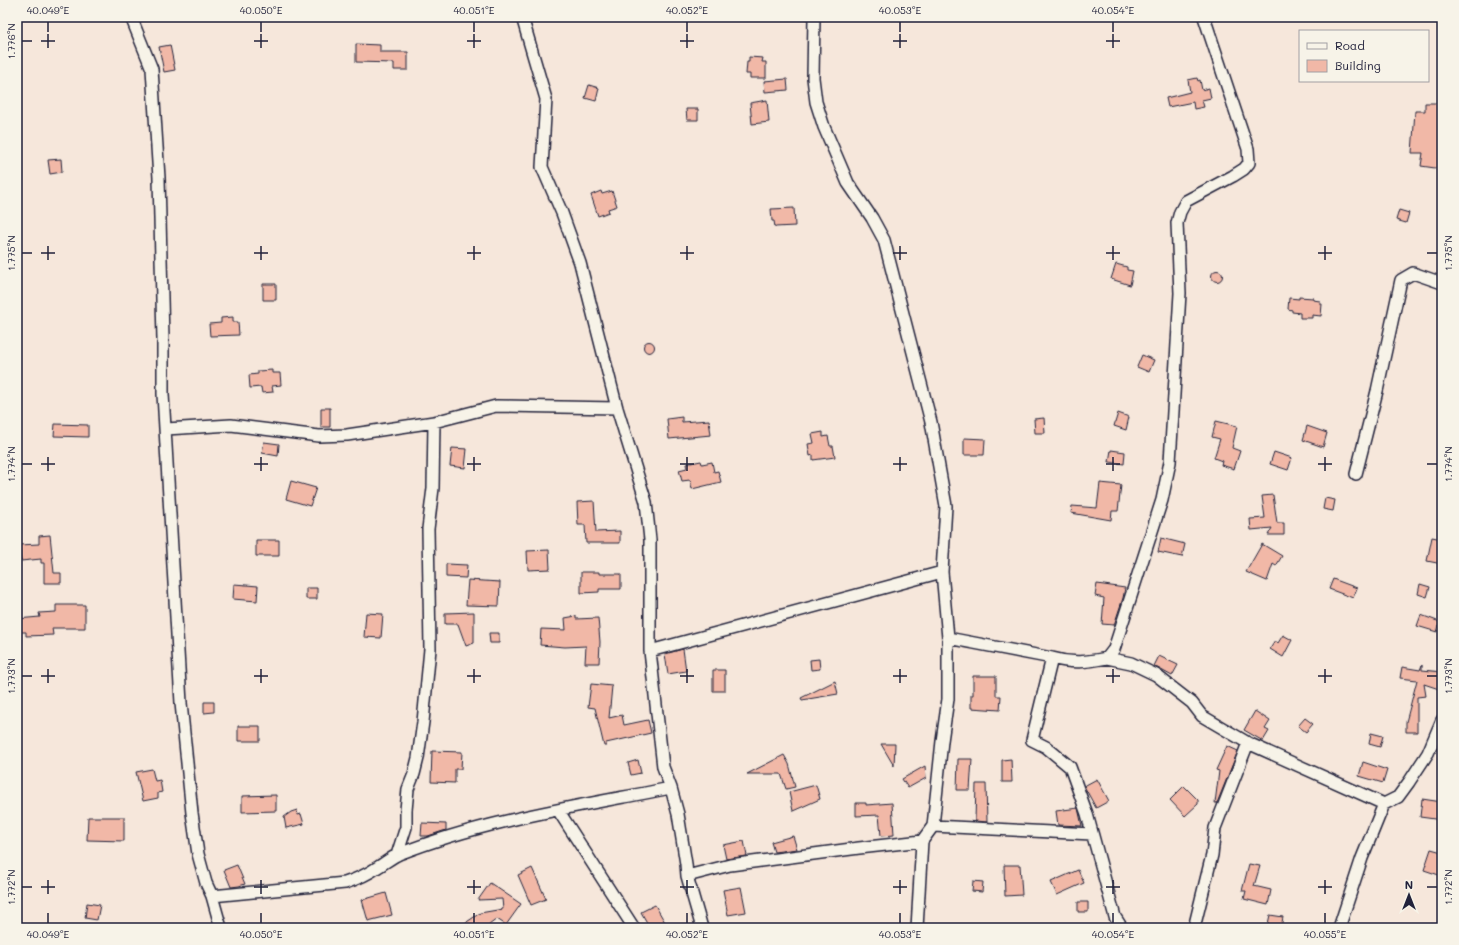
<svg xmlns="http://www.w3.org/2000/svg" width="1459" height="945" font-family="Mali,sans-serif">
	<style>
		.building { fill: #f1b8a7; stroke: #22223b }
		.lines { fill: none; stroke-linecap: round; stroke-linejoin: round }
		.minor-casing { stroke: #22223b; stroke-width: 14 }
		.minor { stroke: #f7f3e8; stroke-width: 11 }
		.ticks { fill: none; stroke: #22223b; stroke-width: 1.5 }
		.neatline { fill: none; stroke: #22223b; stroke-width: 1.5 }
		.ticks-label { font-size: 10px; text-anchor: middle; fill: #22223b }
	</style>
	<rect width="100%" height="100%" fill="#f6e7db"/>
	<filter id="ink" filterUnits="userSpaceOnUse"><feTurbulence type="fractalNoise" baseFrequency=".025" numOctaves="2"/><feDisplacementMap in="SourceGraphic" scale="8" xChannelSelector="R" yChannelSelector="G"/><feConvolveMatrix kernelMatrix="1 2 1 2 8 2 1 2 1" color-interpolation-filters="sRGB"/></filter>
	<g filter="url(#ink)">
		<!-- building -->
		<path class="building" d="M356 44 380 45V52H408V70H394V63L356 62Z
			M170 45 175 70 164 72 159 47Z
			M749 57 763 58 762 62H766V78H750V74H746L747 62H749Z
			M1197 78 1198 81 1200 80 1202 90 1209 88 1211 98 1202 100 1204 107 1194 109 1193 102 1168 107 1166 98 1190 92 1188 80Z
			M787 79 788 90 765 92 764 81Z
			M589 85 599 88 596 101 585 98Z
			M767 100 769 122 752 124 750 103Z
			M1425 103H1442V169L1421 166 1423 153H1412L1415 111H1425Z
			M686 109H698V120H687Z
			M61 159 62 172 50 174 48 160Z
			M601 191 602 194 612 191 617 206 608 209 609 212 598 216 591 195Z
			M794 208 795 226 775 227 774 221H772L771 209Z
			M1399 210 1409 213 1406 223 1396 220Z
			M1116 264 1127 267V270L1133 271 1130 285 1111 279Z
			M1211.5 276a5.5 5.5 0 1 1 11 0a5.5 5.5 0 1 1-11 0Z
			M263 284H276V300H263Z
			M1299 297 1313 298V300L1320 301V304H1322L1321 316 1312 315V318H1300V313L1292 312V310L1288 309 1289 298 1299 299Z
			M233 317V322H238L239 335 210 336 209 324 221 323V318Z
			M643.5 347a5.5 5.5 0 1 1 11 0a5.5 5.5 0 1 1-11 0Z
			M1142 355 1154 360 1149 372 1137 367Z
			M272 370V373H280L281 385 272 386 273 392 262 393 261 387 250 388 249 375 258 374V371Z
			M321 408H330V427H321Z
			M1118 413 1129 417 1126 430 1114 426Z
			M682 417V422L709 420 711 435 669 439 667 419Z
			M1044 418 1045 433H1035L1034 419Z
			M1216 421 1237 426 1232 448 1240 451 1234 469 1221 465 1222 461 1214 458 1220 439 1212 437Z
			M55 424 88 425V437L54 436Z
			M1307 426 1327 433 1323 447 1303 440Z
			M823 432V437L828 436 830 446H833L835 457 813 460V455L810 456 808 444 814 443 812 434Z
			M964 438 985 439 984 455H964Z
			M264 442 279 444 278 456 262 453Z
			M452 448 467 449 465 468 450 466Z
			M1111 450 1125 452 1124 464 1109 462Z
			M1274 452 1292 458 1288 470 1270 464Z
			M701 461 702 464 712 462 714 472 718 471 721 482 692 489 690 480 682 481 679 470 687 468 686 464Z
			M291 481 316 488 310 506 286 499Z
			M1100 483 1121 485 1118 511H1112L1111 520 1071 513 1072 506 1097 508Z
			M1273 495 1277 523H1284V535H1268L1272 528 1251 530 1250 519 1265 518 1262 496Z
			M1325 498 1335 500 1333 511 1323 509Z
			M594 501 596 532 620 531V543H586L585 525H578L577 502Z
			M50 535 54 573H61V583H44V563H41V559L21 561 19 545 39 544V536Z
			M1432 537 1442 539V564L1427 561Z
			M1161 538 1185 544 1182 557 1158 552Z
			M256 540H279V556H256Z
			M1262 544 1282 556 1276 566 1273 564 1267 581 1246 572Z
			M549 550 550 569 528 570 527 551Z
			M446 564 467 565 466 578 446 577Z
			M581 572H599V574H621V589H599V592L581 593Z
			M1333 579 1357 588 1353 598 1329 589Z
			M468 580 500 582 499 606 466 605Z
			M234 584 258 586 257 601 233 599Z
			M1097 584 1125 588 1123 598 1114 625 1102 624 1104 598 1095 596Z
			M1420 584 1430 587 1427 597 1418 594Z
			M306 588H317V599H306Z
			M56 605H85V628H52L53 635 26 636V632H17V619L40 617 39 613 56 612Z
			M474 612V643L466 646 458 624H445V613Z
			M366 613 383 614 381 638 364 637Z
			M1421 615 1440 622 1437 632 1417 626Z
			M576 616V619L598 618 600 642 599 663H585L586 646 565 647 540 645 541 629 566 630 565 618Z
			M489 633H499V643H490Z
			M1283 635 1292 640 1283 657 1270 649 1275 641 1278 643Z
			M683 649 686 671 668 674 665 654Z
			M1159 656 1178 665 1172 676 1154 666Z
			M819 659 820 669 811 670 810 660Z
			M1422 665V670L1442 672V690L1424 684 1426 696 1417 697V732H1406V722L1417 680 1400 678 1402 667 1420 670Z
			M713 670H725V691H713Z
			M973 676H996V696H1001L1000 710 971 708V695H973Z
			M835 681 838 694 802 700 801 698Z
			M591 684 612 686 609 718 622 715 624 725 648 720 651 733 606 743V746H604L595 708 588 707Z
			M204 702H214V712L204 713Z
			M1255 711 1270 721 1265 729 1269 731 1263 741 1244 730Z
			M1305 718 1313 724 1306 732 1298 726Z
			M238 726H260V741H238Z
			M1371 733 1383 736 1380 747 1369 744Z
			M881 744H895L894 766Z
			M1227 746 1238 751 1217 803H1215L1219 771 1216 770Z
			M432 751 462 752 461 769H455V783L431 782Z
			M784 755 789 764 795 787 786 789 781 774H747Z
			M958 759H972L970 790H957Z
			M1011 759 1012 782H1002V760Z
			M638 760 641 773 631 775 628 763Z
			M1363 762 1387 770 1383 783 1359 776Z
			M925 766 926 778 908 788 902 779Z
			M152 769 155 781 160 780 162 792 158 793V798L143 801 136 772Z
			M1097 779 1109 801 1096 808 1084 786Z
			M976 784H986L987 822 975 821Z
			M816 785 820 799 793 811 789 792Z
			M1184 786 1198 800V804L1185 816 1170 800Z
			M276 795V811L242 812V796Z
			M1422 799 1442 802V820L1420 817Z
			M856 803H866V805L892 803 894 835 881 836 879 815 856 816Z
			M1078 808 1082 826 1058 825 1056 811Z
			M297 810 298 815 301 814 304 824 286 828 284 817 291 812Z
			M88 817H124V841L87 840Z
			M422 823 446 824V830L428 836H421Z
			M793 836 797 849 774 852 771 842Z
			M744 841 747 856 726 859 723 845Z
			M1431 849 1442 852V876L1424 870Z
			M1249 864 1260 866 1254 886 1271 890 1268 905 1244 899 1246 891H1242Z
			M237 865 245 884 239 886 231 887 224 870Z
			M1004 865H1020L1022 895 1005 896Z
			M532 868 546 899 531 905 518 875Z
			M1078 870 1084 883 1057 895 1051 882Z
			M973 881 983 882 982 892 972 891Z
			M490 883 521 904 506 925 497 919 485 928H458L480 913 503 909 502 899 478 900Z
			M741 887 746 912 728 915 723 890Z
			M386 893 392 915 368 921 362 900Z
			M1078 902H1088V912H1078Z
			M87 903 100 905 97 920 85 918Z
			M655 905 666 924 658 928H650L641 912Z
			M1270 915 1283 917 1281 928H1267Z"/>
		<g class="lines">
			<defs>
				<path id="minor" d="M131 17 152 69 159 178 163 339V394L181 703 192 813 198 854 206 883 212 896 221 928
					M522 17 546 99 542 167 562 213 580 263 617 408 646 502 650 540V651L663 767 671 788 678 814 686 864 687 876 702 928
					M814 17 813 78 816 102 824 127 848 183 872 218 884 240 931 422 946 506 942 572 948 638V699L942 741 933 826 922 841 917 928
					M166 429 231 425 319 436 347 435 434 422 496 406 617 408
					M1356 474 1377 391 1401 280 1413 273 1442 283
					M948 638 1052 658C1072 664 1087 662 1107 658L1114 649 1162 500 1170 462 1180 293 1177 223 1180 212 1186 201 1233 176 1244 169 1249 163 1248 149 1204 17
					M650 651 942 572
					M1052 658 1032 740 1046 747 1070 767 1087 814 1115 917 1122 928
					M1107 658 1131 663 1156 675 1192 703 1202 716 1248 743 1384 804
					M558 810 634 928
					M933 826 1092 834
					M397 855 406 827V810L408 789 414 774 418 758 423 722 430 649 428 529 433 488 434 422
					M687 876 730 865 859 848 922 841
					M212 896 345 883C357 879 368 874 378 867 385 863 392 857 399 854 485 820 580 806 671 788
					M1194 928 1212 855 1215 828 1248 743
					M1339 928 1362 858 1384 804 1398 797 1409 782 1428 753 1442 720"/>
			</defs>
			<!-- minor casing -->
			<use href="#minor" class="minor-casing"/>
			<!-- minor -->
			<use href="#minor" class="minor"/>
		</g>
	</g>
	<!-- ticks -->
	<path class="ticks" d="M48 22V32M261 22V32M474 22V32M687 22V32M900 22V32M1113 22V32M48 34V48M261 34V48M474 34V48M687 34V48M900 34V48M1113 34V48M22 41H32M41 41H55M254 41H268M467 41H481M680 41H694M893 41H907M1106 41H1120M48 246V260M261 246V260M474 246V260M687 246V260M900 246V260M1113 246V260M1325 246V260M22 253H32M41 253H55M254 253H268M467 253H481M680 253H694M893 253H907M1106 253H1120M1318 253H1332M1427 253H1437M48 457V471M261 457V471M474 457V471M687 457V471M900 457V471M1113 457V471M1325 457V471M22 464H32M41 464H55M254 464H268M467 464H481M680 464H694M893 464H907M1106 464H1120M1318 464H1332M1427 464H1437M48 669V683M261 669V683M474 669V683M687 669V683M900 669V683M1113 669V683M1325 669V683M22 676H32M41 676H55M254 676H268M467 676H481M680 676H694M893 676H907M1106 676H1120M1318 676H1332M1427 676H1437M48 880V894M261 880V894M474 880V894M687 880V894M900 880V894M1113 880V894M1325 880V894M22 887H32M41 887H55M254 887H268M467 887H481M680 887H694M893 887H907M1106 887H1120M1318 887H1332M1427 887H1437M48 913V923M261 913V923M474 913V923M687 913V923M900 913V923M1113 913V923M1325 913V923"/>
	<!-- margin -->
	<rect width="1459" height="945" fill="none" stroke="#f7f3e8" stroke-width="44"/>
	<!-- legend -->
	<rect x="1299" y="30" width="130" height="52" fill="#f7f3e8" stroke="#a29fa3"/>
	<rect x="1307" y="43" width="20" height="6" fill="#f7f3e8" stroke="#a29fa3"/>
	<text x="1335" y="50" font-size="12" fill="#22223b">Road</text>
	<rect x="1307" y="60" width="20" height="12" fill="#f1b8a7" stroke="#a29fa3"/>
	<text x="1335" y="70" font-size="12" fill="#22223b">Building</text>
	<!-- north arrow -->
	<g transform="translate(1409 895)" stroke="#f7f3e8" stroke-width="3" paint-order="stroke">
	<path d="M0-3L7 15L0 10L-7 15Z" fill="#22223b"/>
	<text y="-6" font-size="11" font-weight="bold" text-anchor="middle" fill="#22223b">N</text>
	</g>
	<rect x="22" y="22" width="1415" height="901" class="neatline"/>
	<g class="ticks-label">
		<text x="48" y="14">40.049°E</text>
		<text x="261" y="14">40.050°E</text>
		<text x="474" y="14">40.051°E</text>
		<text x="687" y="14">40.052°E</text>
		<text x="900" y="14">40.053°E</text>
		<text x="1113" y="14">40.054°E</text>
		<text transform="translate(11 41) rotate(-90)" y="4">1.776°N</text>
		<text transform="translate(11 253) rotate(-90)" y="4">1.775°N</text>
		<text transform="translate(1448 253) rotate(-90)" y="4">1.775°N</text>
		<text transform="translate(11 464) rotate(-90)" y="4">1.774°N</text>
		<text transform="translate(1448 464) rotate(-90)" y="4">1.774°N</text>
		<text transform="translate(11 676) rotate(-90)" y="4">1.773°N</text>
		<text transform="translate(1448 676) rotate(-90)" y="4">1.773°N</text>
		<text transform="translate(11 887) rotate(-90)" y="4">1.772°N</text>
		<text transform="translate(1448 887) rotate(-90)" y="4">1.772°N</text>
		<text x="48" y="938">40.049°E</text>
		<text x="261" y="938">40.050°E</text>
		<text x="474" y="938">40.051°E</text>
		<text x="687" y="938">40.052°E</text>
		<text x="900" y="938">40.053°E</text>
		<text x="1113" y="938">40.054°E</text>
		<text x="1325" y="938">40.055°E</text>
	</g>
</svg>
